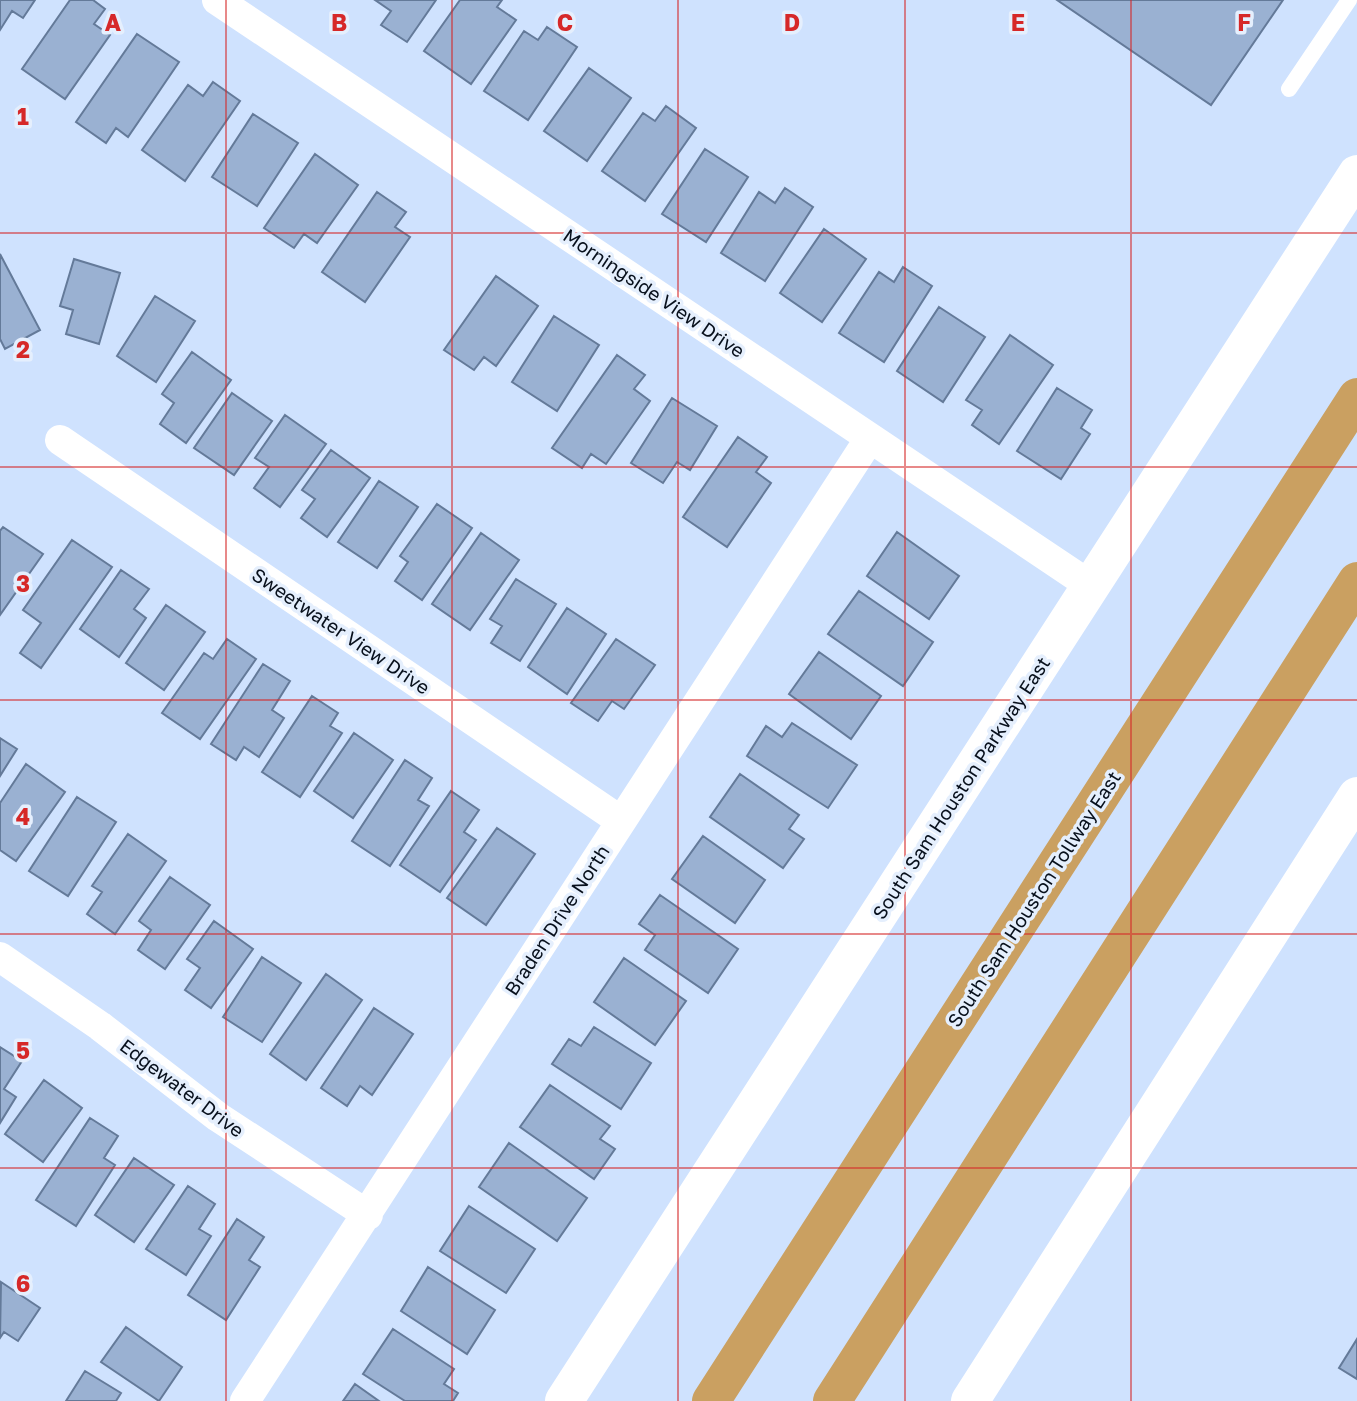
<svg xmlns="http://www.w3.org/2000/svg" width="1357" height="1401" font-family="'Golos Text',sans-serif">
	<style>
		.building { fill: #9ab1d2; stroke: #647a99; stroke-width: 2 }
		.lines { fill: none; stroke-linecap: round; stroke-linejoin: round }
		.lane { stroke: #fff; stroke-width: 16 }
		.street { stroke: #fff; stroke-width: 30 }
		.secondary { stroke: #fff; stroke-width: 38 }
		.highway { stroke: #caa061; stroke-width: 38 }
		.grid { fill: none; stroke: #d62828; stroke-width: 2; stroke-opacity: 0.55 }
		.labels { text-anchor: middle; stroke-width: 7; stroke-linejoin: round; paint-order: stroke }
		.street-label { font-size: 19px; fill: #08101c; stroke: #e5effd }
		.grid-label { font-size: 23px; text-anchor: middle; font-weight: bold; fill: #d62828; stroke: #e5effd; stroke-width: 7; stroke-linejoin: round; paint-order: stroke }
	</style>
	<rect width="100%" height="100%" fill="#cfe2fe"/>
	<!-- building -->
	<path class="building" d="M0 0H35L23 18 12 11 0 30Z
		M70 0H93L105 9 94 24 110 35 65 99 22 69Z
		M375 0H436L407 42 381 25 391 11Z
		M460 0H502L497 7 516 20 471 84 424 51Z
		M1057 0H1283L1211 105Z
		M547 27 577 47 528 120 484 91 524 31 538 40Z
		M137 34 179 62 128 137 116 128 106 143 76 122Z
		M589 68 631 98 587 161 544 131Z
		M213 82 240 101 185 181 142 150 188 85 203 96Z
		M666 106 696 128 645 201 602 171 643 113 655 121Z
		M253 114 298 143 257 206 212 177Z
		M705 149 748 177 706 242 662 214Z
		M315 154 358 185 317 243 304 234 294 248 264 228Z
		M785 188 813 207 765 281 721 253 759 192 775 203Z
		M377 192 406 212 395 227 410 237 365 302 322 272Z
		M824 229 866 259 822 322 780 293Z
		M0 254 40 330 5 349 0 339Z
		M74 259 120 273 99 344 66 334 73 310 60 306Z
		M903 267 932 286 884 362 839 333 879 272 894 282Z
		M496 276 538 306 496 366 484 357 474 370 444 350Z
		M155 296 195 321 156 382 117 356Z
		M939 307 985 337 943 402 897 371Z
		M554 316 599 345 557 411 512 382Z
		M1010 335 1053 365 999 444 972 425 982 410 966 400Z
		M192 352 231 380 186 443 160 424 174 403 162 394Z
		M617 355 645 375 634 389 650 401 606 464 591 454 582 468 552 448Z
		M1057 388 1092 410 1081 428 1090 434 1061 479 1017 451Z
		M232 393 272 421 234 475 194 448Z
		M672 398 717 426 690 470 677 462 663 483 631 463Z
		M285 415 326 444 280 507 254 488 269 467 255 458Z
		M738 437 767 457 756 472 771 483 727 547 683 517Z
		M331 450 370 478 327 537 301 518 315 499 302 490Z
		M379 481 418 507 377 568 338 542Z
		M437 504 472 528 422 600 395 581 408 562 400 556Z
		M3 527 43 554 0 615V531Z
		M897 532 959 576 929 619 867 576Z
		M481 533 519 560 470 630 432 604Z
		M72 540 112 567 41 668 20 653 41 623 23 610Z
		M121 570 149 589 134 609 146 618 119 657 80 629Z
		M516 579 556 604 520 661 491 643 502 626 490 619Z
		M859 591 933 642 903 686 828 634Z
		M166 605 205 632 164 690 126 663Z
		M567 608 606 634 567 694 528 667Z
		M227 639 256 659 200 739 162 713 204 653 213 659Z
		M616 639 655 665 624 709 612 701 598 721 571 703Z
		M819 652 881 696 851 739 789 694Z
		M263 664 290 681 272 710 284 718 259 757 244 747 236 760 211 744Z
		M312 696 338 713 330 726 342 733 300 797 262 772Z
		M792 723 857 765 828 808 747 756 766 726 782 737Z
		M354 733 393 760 353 818 314 791Z
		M0 738 17 749 0 776Z
		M405 760 432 778 418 800 429 806 390 866 352 841Z
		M26 764 65 792 16 861 0 850V803Z
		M740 774 799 815 789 829 804 839 783 868 710 817Z
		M451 791 479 810 464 832 476 840 440 892 400 865Z
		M77 797 116 822 68 896 29 871Z
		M497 828 535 854 486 925 447 898Z
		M128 834 166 861 115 934 87 914 102 892 92 886Z
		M703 836 765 880 735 923 672 879Z
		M170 877 210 905 165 969 138 950 151 930 139 921Z
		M660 895 738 949 708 993 645 950 655 935 639 924Z
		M214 921 253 949 211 1008 185 990 200 968 187 959Z
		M262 957 301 983 262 1042 223 1017Z
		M624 958 686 1001 655 1045 594 1002Z
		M326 974 362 1000 306 1080 270 1054Z
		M374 1008 413 1034 372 1095 360 1086 347 1106 321 1088Z
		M594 1027 651 1063 621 1109 552 1064 569 1039 581 1046Z
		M0 1047 22 1061 4 1089 16 1097 0 1123Z
		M44 1080 82 1108 43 1162 5 1134Z
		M550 1085 610 1126 600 1139 615 1149 594 1179 520 1127Z
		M90 1118 118 1136 104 1158 115 1165 76 1226 36 1200Z
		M509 1143 587 1198 557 1241 479 1187Z
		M134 1158 174 1185 134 1242 95 1215Z
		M188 1186 215 1204 199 1229 211 1236 186 1275 146 1249Z
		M469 1206 535 1249 506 1293 440 1251Z
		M237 1219 264 1237 249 1260 260 1267 226 1320 188 1295Z
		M428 1267 495 1310 467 1354 401 1311Z
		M1 1282 40 1308 18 1341 4 1332 0 1338Z
		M126 1327 182 1367 159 1401 101 1362Z
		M393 1329 454 1369 444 1384 458 1393 453 1401H405L363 1374Z
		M1357 1339V1379L1339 1368Z
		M85 1371 121 1393 116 1401H66Z
		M355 1384 379 1401H343Z"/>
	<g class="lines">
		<!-- lane -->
		<path class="lane" d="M1289 89 1349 0"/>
		<!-- street -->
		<path class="street" d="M217 0 1091 586
			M60 440 621 821
			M0 957 100 1026 218 1117 368 1215
			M245 1401 870 438"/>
		<!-- secondary -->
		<path class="secondary" d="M564 1401 1357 174
			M970 1401 1357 796"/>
		<!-- highway -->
		<path class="highway" d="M711 1401 1357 397
			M832 1401 1357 581"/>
	</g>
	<!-- grid -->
	<path class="grid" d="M226 0V1401M452 0V1401M678 0V1401M905 0V1401M1131 0V1401M0 233H1357M0 467H1357M0 700H1357M0 934H1357M0 1168H1357"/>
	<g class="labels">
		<!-- street labels -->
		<g class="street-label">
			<text transform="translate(654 293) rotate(34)" y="7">Morningside View Drive</text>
			<text transform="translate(341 631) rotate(34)" y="7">Sweetwater View Drive</text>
			<text transform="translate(961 788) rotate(-57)" y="7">South Sam Houston Parkway East</text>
			<text transform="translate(1034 899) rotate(-57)" y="7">South Sam Houston Tollway East</text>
			<text transform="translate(557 920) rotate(-57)" y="7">Braden Drive North</text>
			<text transform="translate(182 1088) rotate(37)" y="7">Edgewater Drive</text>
		</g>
	</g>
	<g class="grid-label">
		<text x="113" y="31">A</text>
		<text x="339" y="31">B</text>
		<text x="565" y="31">C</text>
		<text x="792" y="31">D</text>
		<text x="1018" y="31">E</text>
		<text x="1244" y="31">F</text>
		<text x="23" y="125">1</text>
		<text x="23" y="358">2</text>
		<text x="23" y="592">3</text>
		<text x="23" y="825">4</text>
		<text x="23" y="1059">5</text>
		<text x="23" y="1292">6</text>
	</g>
</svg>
